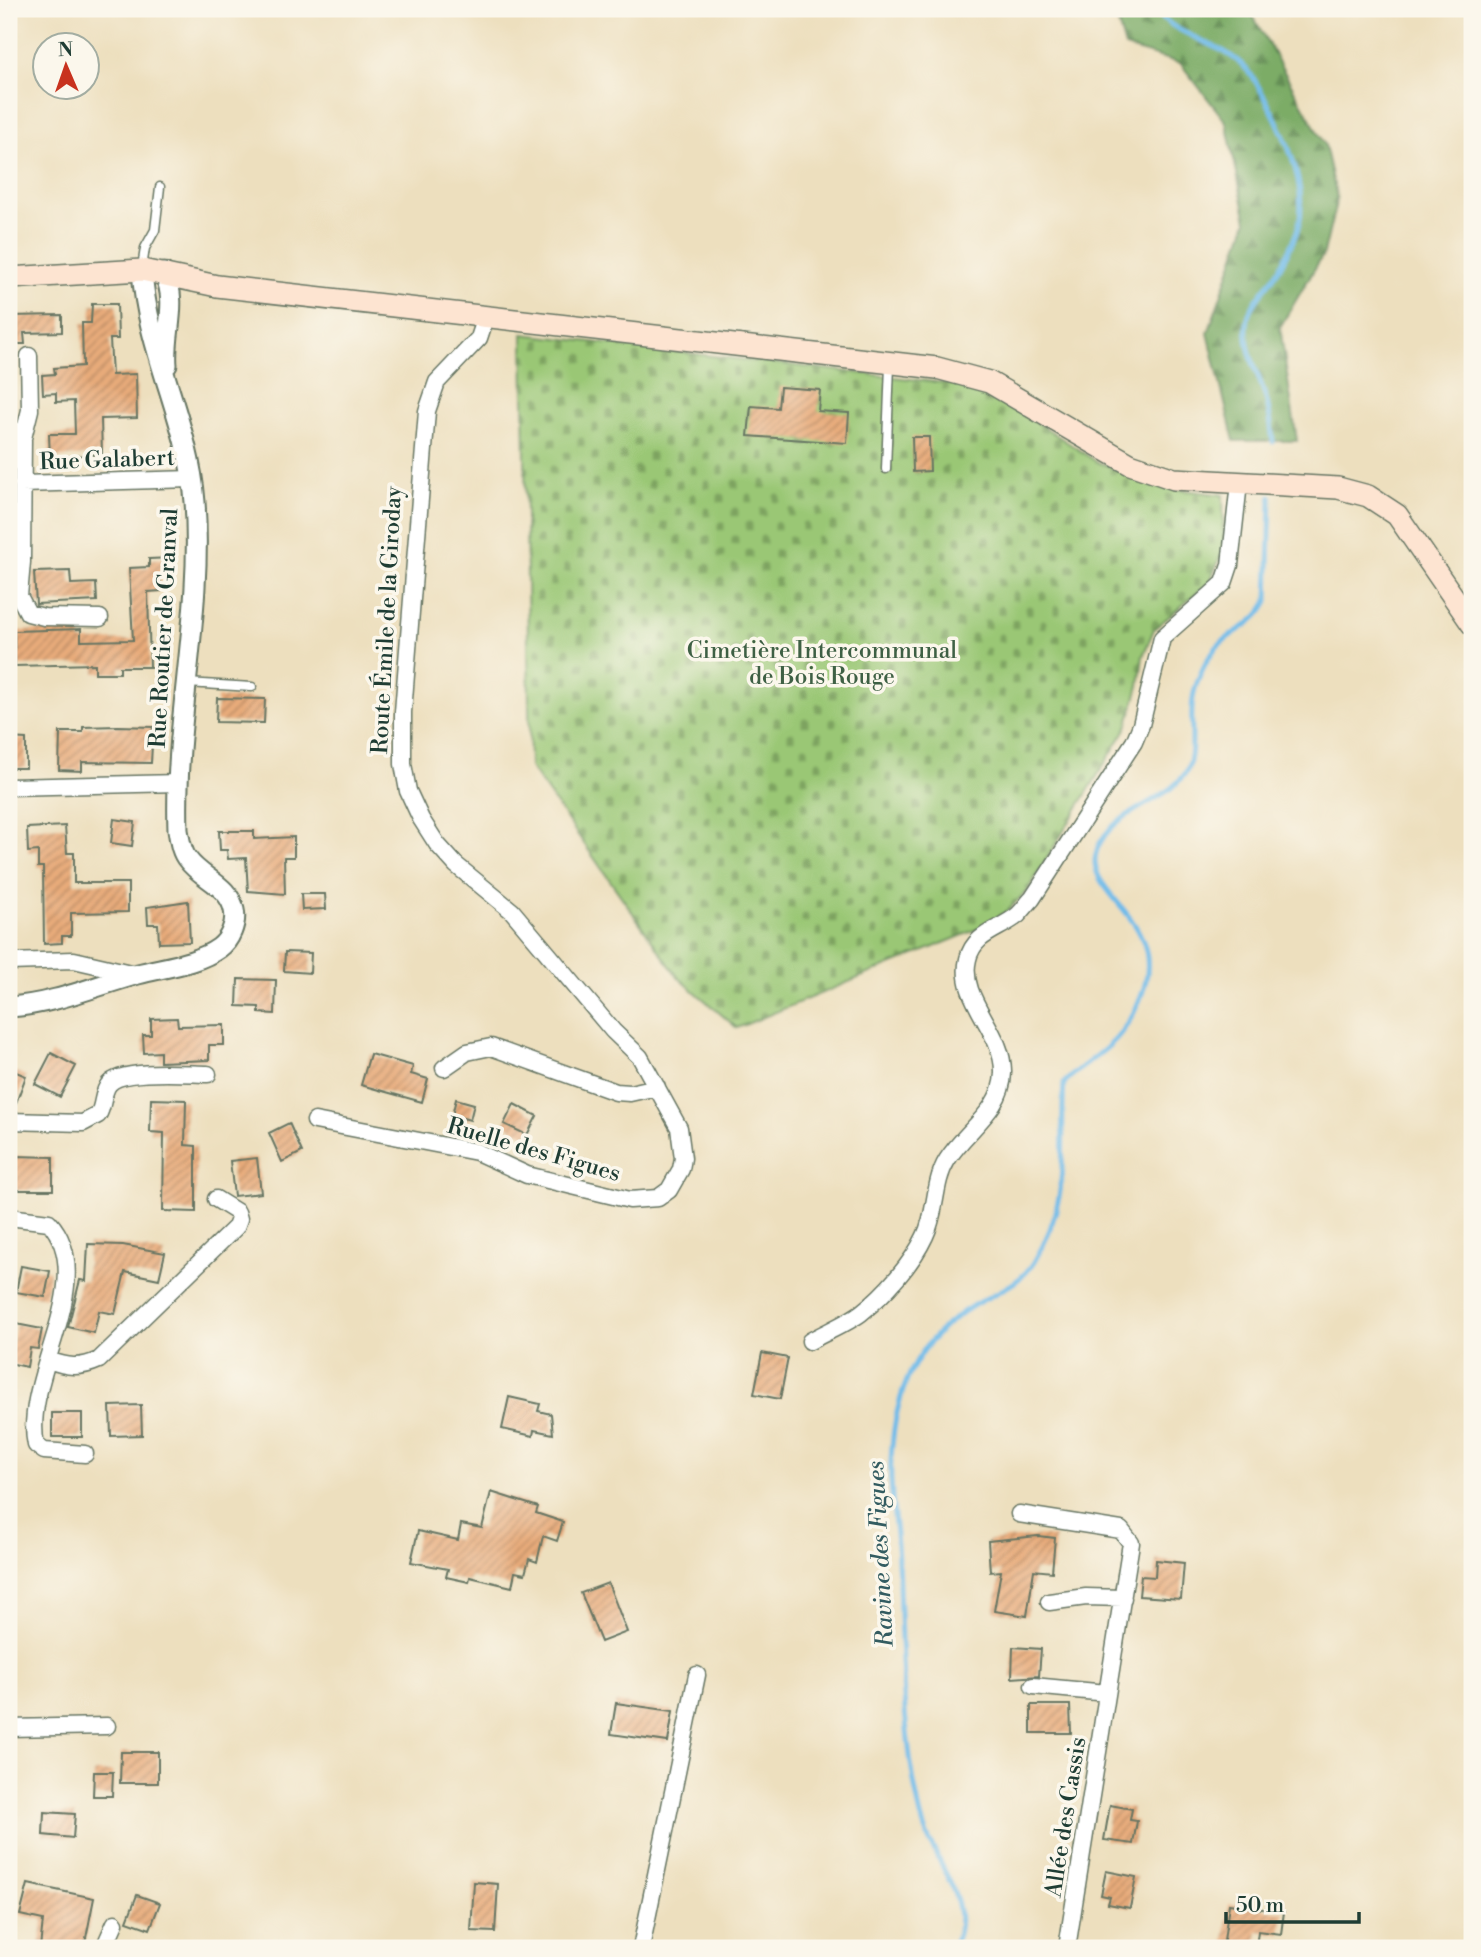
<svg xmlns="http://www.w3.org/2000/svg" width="1481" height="1957" font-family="'Libre Bodoni',serif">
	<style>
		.forest { fill: url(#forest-firs); stroke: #4d744d; stroke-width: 2 }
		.cemetery { fill: url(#cemetery-stones); stroke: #5c8254; stroke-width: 2 }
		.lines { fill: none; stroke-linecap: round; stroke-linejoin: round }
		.stream { stroke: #70bbe9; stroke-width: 5 }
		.building { fill: url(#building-hatch) }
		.service-casing { stroke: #677664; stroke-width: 11 }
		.minor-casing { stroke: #677664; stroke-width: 19 }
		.tertiary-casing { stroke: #677664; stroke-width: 23 }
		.secondary-casing { stroke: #677664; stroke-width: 24 }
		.service { stroke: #fff; stroke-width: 8 }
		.minor { stroke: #fff; stroke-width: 16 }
		.tertiary { stroke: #fff; stroke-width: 19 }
		.secondary { stroke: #fde4d1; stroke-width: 21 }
		.labels { text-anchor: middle; stroke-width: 7; stroke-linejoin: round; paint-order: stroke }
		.street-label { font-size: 23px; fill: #1f3d34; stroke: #fbf7ec }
		.park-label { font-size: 23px; fill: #3e6044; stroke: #fbf7ec }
		.water-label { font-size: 24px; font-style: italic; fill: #335c61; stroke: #fbf7ec }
	</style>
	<defs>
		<pattern id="forest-firs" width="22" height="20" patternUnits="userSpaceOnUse" patternTransform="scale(1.75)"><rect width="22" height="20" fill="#7bac66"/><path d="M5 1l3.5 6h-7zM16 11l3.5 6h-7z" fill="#648d55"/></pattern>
		<pattern id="cemetery-stones" width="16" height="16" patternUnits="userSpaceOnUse" patternTransform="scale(1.75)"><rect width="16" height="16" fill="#9ac775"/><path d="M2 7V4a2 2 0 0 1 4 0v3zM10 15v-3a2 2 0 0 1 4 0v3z" fill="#7da361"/></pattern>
		<pattern id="building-hatch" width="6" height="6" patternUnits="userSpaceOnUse" patternTransform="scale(1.75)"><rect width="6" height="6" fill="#e8ab7a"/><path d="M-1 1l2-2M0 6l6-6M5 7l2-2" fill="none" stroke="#bb8c65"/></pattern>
	</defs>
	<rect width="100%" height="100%" fill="#fbf7ec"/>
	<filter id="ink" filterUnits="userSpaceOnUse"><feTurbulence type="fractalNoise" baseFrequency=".0143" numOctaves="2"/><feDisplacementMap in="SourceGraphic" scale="14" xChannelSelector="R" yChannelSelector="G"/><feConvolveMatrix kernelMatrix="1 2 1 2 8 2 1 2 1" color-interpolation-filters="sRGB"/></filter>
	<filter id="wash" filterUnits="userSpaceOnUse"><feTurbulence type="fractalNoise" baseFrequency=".00686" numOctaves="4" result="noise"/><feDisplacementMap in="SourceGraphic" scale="28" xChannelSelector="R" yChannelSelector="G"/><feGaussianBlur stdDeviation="1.57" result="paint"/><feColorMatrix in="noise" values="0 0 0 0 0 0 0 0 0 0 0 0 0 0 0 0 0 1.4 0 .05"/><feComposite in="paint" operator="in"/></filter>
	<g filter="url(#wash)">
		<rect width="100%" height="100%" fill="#eddfbe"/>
		<!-- forest -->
		<path class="forest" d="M1114 9H1249L1325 145 1337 198 1324 253 1280 327 1297 441H1234L1208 333 1247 221 1226 122 1180 63 1125 47Z"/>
		<!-- cemetery -->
		<path class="cemetery" d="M523 334 962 385 990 394 1019 410 1097 462 1175 489 1223 495 1224 549 1209 583 1154 629 1143 656 1139 686 1127 727 1027 891 1008 910 985 926 737 1028 678 977 530 767Z"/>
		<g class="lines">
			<!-- stream -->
			<path class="stream" d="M1156 9C1174 40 1230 40 1254 79 1277 117 1309 178 1299 225 1295 239 1286 256 1279 269 1271 283 1251 303 1248 318 1242 344 1257 371 1265 395 1270 410 1271 426 1273 442
				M952 1948C978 1904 932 1861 922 1820 901 1736 902 1647 898 1561 897 1528 889 1494 891 1461 894 1393 914 1341 974 1305 994 1293 1021 1284 1034 1262 1073 1197 1059 1152 1064 1083 1082 1064 1108 1052 1123 1030 1197 922 1078 901 1097 850 1111 811 1160 806 1184 775 1200 754 1185 713 1197 683 1202 669 1210 652 1222 642 1241 626 1255 625 1268 601L1271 496"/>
		</g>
		<g id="blocks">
			<!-- building -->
			<path class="building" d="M92 304H117L118 339H110L112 375 136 374 137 418 101 419 102 454 50 458 49 434H75L74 401 56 402V393L43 394 42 375 55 374 54 368 83 366 82 323H91Z
				M62 315V332L24 333 25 344H9V316Z
				M780 387 820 390 818 411 849 413 847 443 748 436 751 406 778 408Z
				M912 437H929L930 471 913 472Z
				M171 558 172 576H160L161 591 148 592 150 667H120V673H95V664L15 666 14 631 81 629V641L133 640 129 568 149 567V559Z
				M70 571 71 584 96 583 97 601 36 604 34 572Z
				M217 698 265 699 264 723 216 722Z
				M118 726 153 727 151 763 82 762V771L59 770 60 732H83V727Z
				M9 738 26 739V768H9Z
				M114 819 135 822 132 846 111 843Z
				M65 826 67 853H74V883H128V912L71 913V936H62V943L44 944 43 867H38V851L28 852 27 828Z
				M219 831H254V839L294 837V857H284L285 894 248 891 246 858 228 859 227 850H220Z
				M301 894H325L326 909 302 910Z
				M188 901 190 942 159 943 158 924H148L147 907Z
				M285 952 311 953 310 973 284 971Z
				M238 979 276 980 275 1014 259 1013V1007L237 1006Z
				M177 1018 178 1026 224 1025V1045H209V1060L160 1062V1052L144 1053 143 1035H151V1019Z
				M51 1053 76 1066 60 1097 35 1084Z
				M370 1054 413 1066 411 1074 428 1079 422 1102 361 1085Z
				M9 1069 26 1076 13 1111H9Z
				M151 1099 186 1100 185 1145 196 1146V1212L163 1211 164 1133 150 1132Z
				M456 1099 474 1104 470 1120 452 1115Z
				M514 1104 537 1116 527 1135 504 1124Z
				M289 1123 302 1152 282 1162 269 1133Z
				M14 1156 53 1157V1190H14Z
				M257 1158 261 1193 234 1196 230 1161Z
				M88 1244 123 1245 165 1253 159 1279 125 1272 115 1314 99 1311 94 1333 68 1327 80 1280 86 1281Z
				M21 1266 50 1271 45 1297 16 1292Z
				M16 1324 42 1329 38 1349 30 1348 27 1367 9 1363Z
				M762 1353 788 1358 780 1399 754 1394Z
				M509 1397 540 1404 538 1411 551 1414 553 1434 534 1430 533 1436 502 1429Z
				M141 1405 142 1435 111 1436 110 1406Z
				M52 1413H82V1437H52Z
				M491 1492 538 1507 536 1513 563 1522 557 1541 543 1536 537 1562 529 1559 525 1574 515 1572 512 1587 470 1577 469 1582 446 1577 448 1569 411 1562 418 1531 458 1540 461 1524 482 1528Z
				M1038 1536 1055 1538 1052 1572 1034 1570 1027 1616 994 1611 1001 1571 990 1572 988 1541Z
				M1156 1560 1184 1563 1181 1599 1139 1596 1141 1576 1155 1577Z
				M608 1583 627 1632 601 1642 581 1593Z
				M1013 1647 1041 1649 1039 1676 1012 1678Z
				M616 1703 673 1711 668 1742 611 1734Z
				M1031 1705H1070L1071 1733H1031Z
				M121 1752H158V1783H120Z
				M94 1772H113L112 1796H93Z
				M1110 1805 1132 1809 1130 1820 1137 1821 1133 1844 1104 1840Z
				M44 1812 75 1814 73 1838 43 1835Z
				M1106 1871 1136 1877 1130 1908 1108 1904 1110 1897 1101 1895Z
				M474 1882 498 1884 495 1932 471 1931Z
				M28 1884 94 1898 84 1948H40L43 1920 20 1915Z
				M137 1895 160 1903 150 1929 127 1921Z
				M1229 1904 1284 1912 1281 1934 1258 1931 1256 1948H1223Z"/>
		</g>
	</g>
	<g filter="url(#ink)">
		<use href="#blocks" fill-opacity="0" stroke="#677664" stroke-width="2"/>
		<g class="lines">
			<defs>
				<path id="service" d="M142 268 145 248 155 230 160 187
					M886 469 890 365
					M187 683 252 687"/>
				<path id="minor" d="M9 426 23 438 22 562H9
					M23 438 30 410 29 356
					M22 484 192 479
					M22 562 19 596 28 613 44 617 100 618
					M9 787 179 783
					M9 962 74 960 135 974
					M444 1068 467 1052 491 1047 616 1092 630 1093 657 1087
					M9 1121 83 1123 98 1115C104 1106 102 1092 109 1084 122 1068 188 1074 208 1074
					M315 1121 477 1152 527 1175 630 1200 658 1198 669 1190 681 1169 683 1158 679 1128 640 1057 613 1031 512 911 456 865 437 844 421 819 408 791 403 764V712L427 411 437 382 479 338 486 317
					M9 1217 49 1222C101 1280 21 1378 36 1445L44 1451 85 1454
					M810 1341C826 1332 846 1324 861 1313 885 1294 912 1264 925 1236 937 1212 933 1183 947 1160 966 1129 1002 1111 1003 1073 1004 1031 958 999 968 959 974 933 1000 930 1018 915 1023 910 1027 904 1032 899L1134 742 1141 725 1162 638 1224 583 1230 565 1239 483
					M48 1360C68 1367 79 1369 99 1360L236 1227 239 1219 237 1212 216 1199
					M1019 1514 1121 1530 1131 1543 1067 1948
					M1049 1602 1086 1597 1123 1598
					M1033 1686 1107 1693
					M9 1728 107 1726
					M104 1948 115 1923
					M641 1948 697 1675"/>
				<path id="tertiary" d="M164 273C179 303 164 333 167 365
					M9 1007C54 1004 95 986 138 974 164 967 197 964 219 948 230 940 237 923 234 910 229 885 202 879 188 860 181 852 180 841 178 830 174 721 203 612 195 502 189 422 147 351 142 270"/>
				<path id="secondary" d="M9 278 142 270 217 286 937 368 989 382 1130 464 1174 479 1338 488 1368 496 1397 515 1472 624"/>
			</defs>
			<!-- service casing -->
			<use href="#service" class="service-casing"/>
			<!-- minor casing -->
			<use href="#minor" class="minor-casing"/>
			<!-- tertiary casing -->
			<use href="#tertiary" class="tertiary-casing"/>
			<!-- secondary casing -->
			<use href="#secondary" class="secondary-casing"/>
			<!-- service -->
			<use href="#service" class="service"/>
			<!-- minor -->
			<use href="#minor" class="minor"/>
			<!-- tertiary -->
			<use href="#tertiary" class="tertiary"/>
			<!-- secondary -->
			<use href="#secondary" class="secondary"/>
		</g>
	</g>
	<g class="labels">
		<!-- street labels -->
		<g class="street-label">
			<text transform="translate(107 459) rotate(-2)" y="8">Rue Galabert</text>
			<text transform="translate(386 620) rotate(-87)" y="8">Route Émile de la Giroday</text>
			<text transform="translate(163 628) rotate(-87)" y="8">Rue Routier de Granval</text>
			<text transform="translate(534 1149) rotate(16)" y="8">Ruelle des Figues</text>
			<text transform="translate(1065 1817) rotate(-81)" y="8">Allée des Cassis</text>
		</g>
		<!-- park labels -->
		<g class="park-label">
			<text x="822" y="658">Cimetière Intercommunal<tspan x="822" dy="26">de Bois Rouge</tspan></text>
		</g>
		<!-- water labels -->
		<g class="water-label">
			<text transform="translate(880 1554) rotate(-93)" y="8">Ravine des Figues</text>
		</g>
	</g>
	<!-- margin -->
	<rect width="1481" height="1957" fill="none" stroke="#fbf7ec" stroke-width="35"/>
	<!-- north arrow -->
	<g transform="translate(66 66) rotate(358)"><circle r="33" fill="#fbf7ec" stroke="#a3ada2" stroke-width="2"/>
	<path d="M0-5L12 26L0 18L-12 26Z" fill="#c8321e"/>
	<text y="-10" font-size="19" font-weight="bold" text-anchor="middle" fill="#1f3d34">N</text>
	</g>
	<!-- scale -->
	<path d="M1226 1912v10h133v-10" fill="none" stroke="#1f3d34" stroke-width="3.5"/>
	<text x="1236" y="1912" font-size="21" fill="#1f3d34" stroke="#fbf7ec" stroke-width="5" paint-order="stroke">50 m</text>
</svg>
